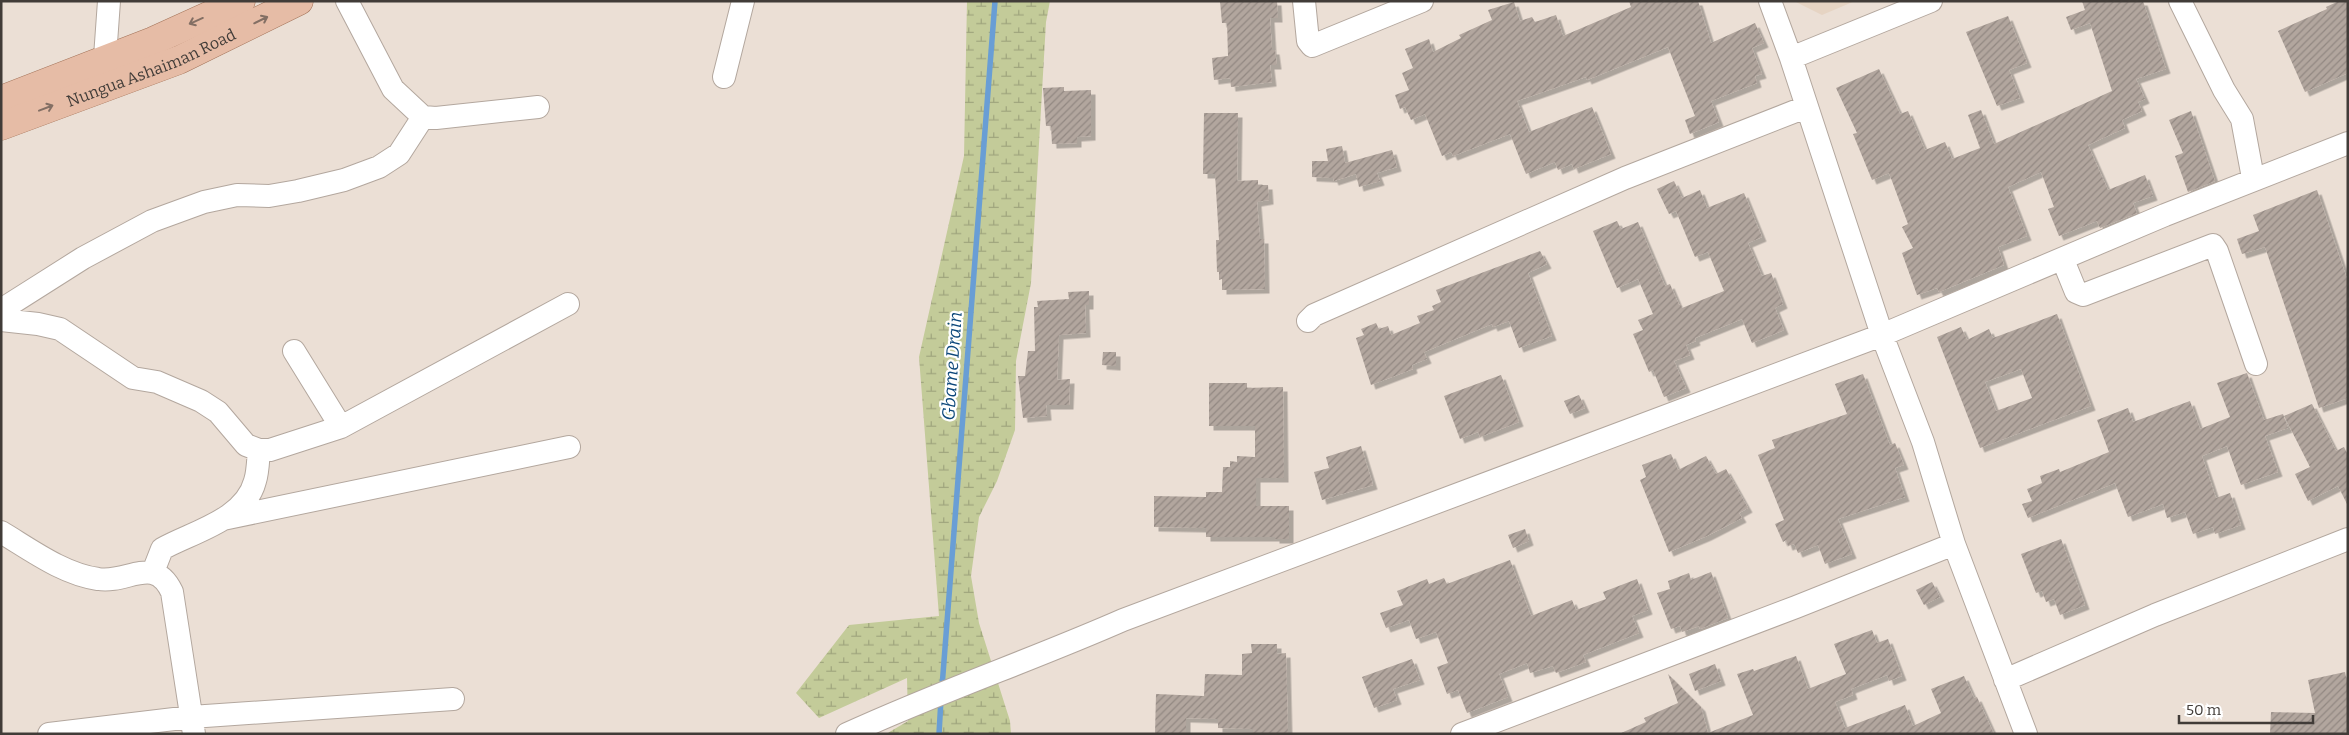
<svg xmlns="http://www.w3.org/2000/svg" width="2349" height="735" font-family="Bitter,serif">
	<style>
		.commercial { fill: #e6d4c3 }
		.wetland { fill: url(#wetland-marsh) }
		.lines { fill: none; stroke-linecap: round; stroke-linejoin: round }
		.stream { stroke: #699ed5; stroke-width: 5.5 }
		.building { fill: url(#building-hatch); fill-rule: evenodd; filter: url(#shadow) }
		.minor-casing { stroke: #b3a79e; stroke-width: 24 }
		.major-casing { stroke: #a27258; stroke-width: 29 }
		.minor { stroke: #fff; stroke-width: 22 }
		.major { stroke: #e6bca6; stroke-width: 28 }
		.oneway { stroke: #836f64 }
		.labels { text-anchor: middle; stroke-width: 4.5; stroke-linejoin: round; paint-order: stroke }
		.street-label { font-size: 16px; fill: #413c38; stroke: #fff }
		.water-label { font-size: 18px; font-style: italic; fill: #0d487b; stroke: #fff }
	</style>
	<defs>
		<pattern id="wetland-marsh" width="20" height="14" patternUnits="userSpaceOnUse" patternTransform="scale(1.25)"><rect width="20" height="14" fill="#c3cb99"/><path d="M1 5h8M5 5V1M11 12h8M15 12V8" fill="none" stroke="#a0a67e"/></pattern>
		<pattern id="building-hatch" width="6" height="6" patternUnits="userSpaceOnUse" patternTransform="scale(1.25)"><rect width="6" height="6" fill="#b2a69e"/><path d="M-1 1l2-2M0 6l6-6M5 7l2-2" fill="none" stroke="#928882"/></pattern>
		<filter id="shadow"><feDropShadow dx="4.5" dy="4.5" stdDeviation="0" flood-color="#0004"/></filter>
	</defs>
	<rect width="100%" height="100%" fill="#ebdfd5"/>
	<!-- commercial -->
	<path class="commercial" d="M1794 1H1855L1822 15Z"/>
	<!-- wetland -->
	<path class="wetland" d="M967 1H1050L1046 22 1031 283 1016 361 1015 430 997 481 979 517 971 576 979 623 1010 721 1011 734H886L908 721 907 678 819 718 796 693 849 625 939 616 919 357 964 156Z"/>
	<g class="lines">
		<!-- stream -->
		<path class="stream" d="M942 687 995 1
			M939 734 941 699"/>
	</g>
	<!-- building -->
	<path class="building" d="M1220 1H1277L1278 18H1270L1272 50H1275L1277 65H1270L1272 82 1231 87 1230 78 1214 80 1212 58 1228 56 1227 23H1222Z
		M1629 1H1698L1711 43 1755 23 1764 43 1752 48 1762 74 1755 76 1757 83 1711 101 1719 122 1690 134 1685 120 1695 116 1668 47 1587 80 1586 77 1517 101 1529 132 1592 107 1611 154 1574 169 1572 164 1558 170 1555 162 1526 174 1510 134 1453 156 1451 152 1442 156 1425 114 1411 120 1405 107 1400 109 1395 95 1409 90 1402 73 1413 68 1405 49 1429 39 1433 52 1461 38 1459 35 1492 20 1488 10 1514 2 1520 21 1532 17 1535 22 1556 15 1563 36 1631 7Z
		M2082 1H2143L2166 69 2136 79 2145 99 2138 102 2142 111 2122 120 2125 128 2088 145 2108 190 2145 175 2153 196 2133 203 2137 213 2100 228 2097 221 2059 236 2048 209 2054 207 2041 172 2008 187 2027 236 1998 247 2004 265 1939 292 1937 288 1917 295 1902 253 1913 248 1902 227 1908 224 1889 173 1872 180 1853 134 1857 133 1836 88 1879 69 1900 114 1908 111 1925 150 1945 142 1952 159 1980 148 1968 115 1981 110 1994 144 2112 91 2090 23 2071 30 2066 17 2085 10Z
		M2339 1H2348V73L2305 92 2278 31 2327 9 2326 7Z
		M2008 16 2027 63 2009 70 2020 98 1997 106 1966 32Z
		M1064 87V91L1091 90V136L1077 137V143L1052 144 1051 126H1046L1043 88Z
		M2191 111 2215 181 2188 192 2175 156 2183 153 2169 120Z
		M1204 113H1238L1237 181 1258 180V185H1268L1269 200 1257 202 1260 239H1264L1265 289 1222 290V279L1219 280V272H1217L1216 240H1219L1215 174H1203Z
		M1342 146 1345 163 1392 150 1397 167 1377 173 1380 181 1359 187 1356 174 1334 181 1333 178 1312 177V161H1328L1326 149Z
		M1674 181 1682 198 1700 190 1707 208 1744 193 1762 237 1748 243 1762 276 1771 273 1783 304 1775 308 1784 330 1752 343 1742 319 1695 338 1696 341 1686 345 1690 355 1674 361 1686 388 1664 397 1653 370 1649 372 1633 334 1643 330 1638 320 1653 314 1638 279 1617 288 1593 231 1617 221 1621 229 1638 222 1665 286 1670 284 1679 305 1681 304 1682 308 1724 291 1708 252 1695 257 1676 211 1669 214 1657 189Z
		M2317 190 2348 282V398L2319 408 2265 247 2242 254 2237 239 2259 231 2253 215Z
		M1540 251 1547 264 1528 273 1552 336 1519 348 1509 321 1493 327 1492 324 1424 352 1427 359 1412 365 1413 369 1371 385 1356 338 1364 335 1361 329 1376 323 1379 329 1388 326 1391 335 1420 323 1417 316 1434 310 1432 306 1441 302 1436 290Z
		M1089 291V305H1085L1086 333 1059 335 1057 380 1070 379 1069 405H1046L1047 416 1023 418 1018 376H1025L1028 351H1035L1034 307H1038L1037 301 1069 299 1068 292Z
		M2057 314 2091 406 1980 448 1937 337 1961 327 1967 340 1989 329 1993 338ZM2021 369 2032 398 1996 411 1985 382Z
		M1103 352H1116V366L1102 365Z
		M2247 373 2264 420 2283 414 2288 428 2265 436 2278 472 2241 485 2227 446 2202 456 2216 498 2230 493 2241 525 2215 534 2213 527 2193 534 2185 512 2167 518 2163 504 2128 517 2115 483 2028 518 2022 504 2032 501 2027 489 2042 483 2040 476 2059 469 2060 472 2109 452 2097 420 2128 408 2133 422 2190 401 2200 429 2230 417 2217 383Z
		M1863 374 1890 445 1895 443 1904 465 1895 468 1905 497 1838 519 1852 554 1825 564 1818 545 1798 553 1794 544 1788 546 1786 540 1783 542 1775 524 1784 520 1758 455 1775 448 1772 440 1847 414 1835 384Z
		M1501 375 1519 422 1480 437 1478 432 1460 439 1444 396Z
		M1209 383H1247V388L1283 387 1284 478H1256V506H1289V539H1275V537H1206V528L1154 527V496L1206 497V492H1222L1223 467H1230V461L1237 462V456L1255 457V426H1209Z
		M1579 395 1585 408 1570 414 1564 401Z
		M2312 404 2336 451 2344 447 2348 455V506L2338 486 2308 501 2295 474 2310 467 2284 416Z
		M1361 446 1373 485 1322 500 1314 472 1329 468 1326 457Z
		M1671 454 1678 470 1706 456 1716 474 1726 469 1748 508 1739 513 1742 518 1707 536 1669 552 1640 480 1646 477 1642 465Z
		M1525 529 1529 541 1513 548 1508 535Z
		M2061 539 2085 605 2060 615 2054 599 2046 602 2042 591 2036 593 2021 554Z
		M1510 560 1531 616 1572 600 1576 610 1606 599 1603 592 1637 579 1648 610 1632 616 1639 633 1583 655 1586 662 1556 673 1553 666 1530 673 1527 663 1499 674 1508 697 1467 713 1458 690 1447 694 1437 667 1448 663 1436 632 1416 639 1409 620 1386 628 1380 613 1403 605 1397 591 1427 579 1429 584 1444 578 1447 584Z
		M1711 572 1728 618 1700 629 1699 626 1682 632 1680 626 1671 629 1657 593 1670 589 1668 581 1689 573 1691 580Z
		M1932 582 1940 597 1924 605 1916 590Z
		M1872 630 1877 643 1888 639 1902 676 1889 681 1887 675 1851 689 1853 695 1835 702 1845 728 1905 705 1913 726 1941 713 1931 689 1964 676 1974 698 1977 697 1994 734H1619L1646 722 1644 718 1678 703 1668 674 1701 707 1708 733 1753 715 1737 674 1753 669 1754 671 1796 656 1808 689 1846 674 1834 644Z
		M1251 644H1277V654L1286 653 1288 734H1253V729L1218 728V719L1186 718V734H1155L1156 694 1204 696 1205 674 1242 675V654L1252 653Z
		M1412 659 1420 680 1393 689 1397 700 1374 708 1362 677Z
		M1715 664 1721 681 1695 691 1689 674Z
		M2345 672 2348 687V734H2270L2271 712 2315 713 2308 680Z"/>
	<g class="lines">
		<defs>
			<path id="minor" d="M347 1 393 89 423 117 436 118 538 107
				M1304 1 1308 41 1312 46 1422 1
				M1770 1 1791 58 1882 335 1923 442 1954 544 2026 734
				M2180 1 2224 90 2242 119 2253 178
				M105 57 109 1
				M1791 58 1931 1
				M724 77 743 1
				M2063 260 2076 292 2083 295 2213 245 2217 251 2256 364
				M1 310 83 258 152 221 204 202 237 195 269 196 298 191 344 180 379 167 399 154 423 117
				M1 320 38 324 60 329 133 378 157 382 201 401 218 412 246 445 259 450H270L341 427 568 304
				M1308 321 1314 315 1625 178 1806 107
				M294 351 341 427
				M223 519 569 447
				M1 532C31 550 63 574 98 579 128 584 154 554 172 592L194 734
				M153 572 162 549C192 532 245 520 255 481 258 472 258 460 259 450
				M2005 680 2155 615 2348 539
				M49 734 191 717 453 699
				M847 734C938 692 1032 660 1123 620L1882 335 2165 215 2348 143
				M1462 734 1796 607 1954 544"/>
			<g id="major">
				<path d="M1 100 153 41 241 1"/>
				<path id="s1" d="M1 126 179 60 299 1"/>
			</g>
		</defs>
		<!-- minor casing -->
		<use href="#minor" class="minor-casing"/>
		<!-- major casing -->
		<use href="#major" class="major-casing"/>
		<!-- minor -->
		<use href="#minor" class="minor"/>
		<!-- major -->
		<use href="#major" class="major"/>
	</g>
	<!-- one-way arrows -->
	<defs><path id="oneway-shaft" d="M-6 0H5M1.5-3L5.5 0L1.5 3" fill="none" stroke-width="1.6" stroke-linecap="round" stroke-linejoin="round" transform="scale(1.25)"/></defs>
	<g class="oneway">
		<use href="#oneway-shaft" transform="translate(261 20) rotate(-26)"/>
		<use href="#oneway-shaft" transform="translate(196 21) rotate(156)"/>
		<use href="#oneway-shaft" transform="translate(46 108) rotate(-21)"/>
	</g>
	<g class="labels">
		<!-- street labels -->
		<g class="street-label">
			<text dy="6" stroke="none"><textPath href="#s1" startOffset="161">Nungua Ashaiman Road</textPath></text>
		</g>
		<!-- water labels -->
		<g class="water-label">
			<text transform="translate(952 366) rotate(-86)" y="6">Gbame Drain</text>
		</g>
	</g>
	<!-- border -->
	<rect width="2349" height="735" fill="none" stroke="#413c38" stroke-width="5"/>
	<!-- scale -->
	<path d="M2179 715v8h134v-8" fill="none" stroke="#413c38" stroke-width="2.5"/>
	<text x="2186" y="715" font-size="15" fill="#413c38" stroke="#ffffff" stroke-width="4" paint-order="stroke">50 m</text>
</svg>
